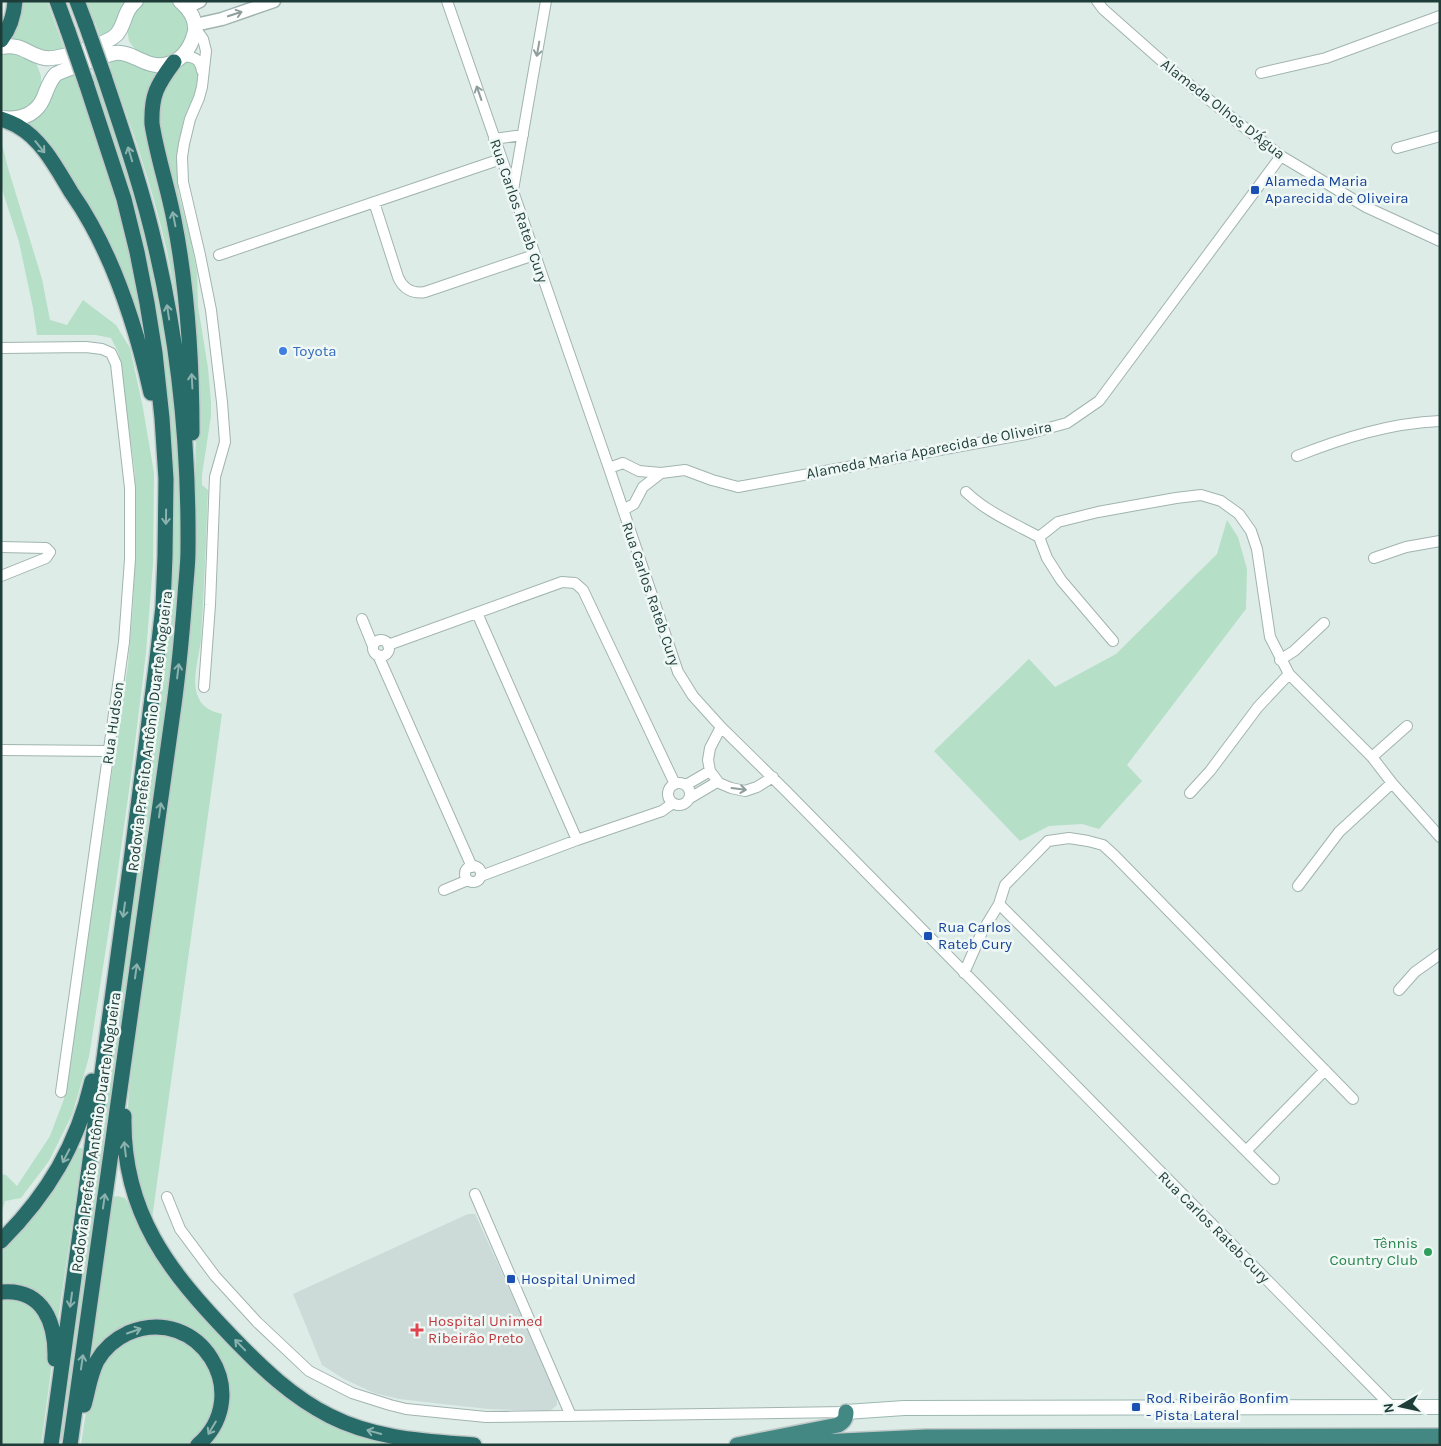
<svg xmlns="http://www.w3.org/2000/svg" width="1441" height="1446" font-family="Karla,sans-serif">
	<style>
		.built { fill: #ccdbd7 }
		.green { fill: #b5dfc7 }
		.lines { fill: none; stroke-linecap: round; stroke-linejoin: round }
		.minor-casing { stroke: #a1b4b0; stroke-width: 12 }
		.tertiary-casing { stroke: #a1b4b0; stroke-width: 15 }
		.secondary-casing { stroke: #9cb8b2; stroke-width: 16 }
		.trunk-casing { stroke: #c0c9c8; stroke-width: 18 }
		.motorway-casing { stroke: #c0c9c8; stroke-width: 18 }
		.minor { stroke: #fff; stroke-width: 10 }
		.tertiary { stroke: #fff; stroke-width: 12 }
		.secondary { stroke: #fff; stroke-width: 14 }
		.trunk { stroke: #438883; stroke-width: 15 }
		.motorway { stroke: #276c68; stroke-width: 15 }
		.motorway-bridge-casing { stroke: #c0c9c8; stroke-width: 18; stroke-linecap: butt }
		.motorway-bridge { stroke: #276c68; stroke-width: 15 }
		.oneway { stroke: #8e9e9c }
		.oneway2 { stroke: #8bb2ae }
		.transit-dot { fill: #1a4fb4; stroke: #eff8f5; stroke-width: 2 }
		.shop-dot { fill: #3f7fe0; stroke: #eff8f5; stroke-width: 2 }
		.leisure-dot { fill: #2e9e5b; stroke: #eff8f5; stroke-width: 2 }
		.health-dot { fill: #e0444e; stroke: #eff8f5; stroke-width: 2 }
		.labels { text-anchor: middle; stroke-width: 5; stroke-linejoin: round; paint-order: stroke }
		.street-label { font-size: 15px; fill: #1e3d39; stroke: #eff8f5 }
		.transit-label { font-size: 15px; fill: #164399; stroke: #eff8f5; text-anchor: start }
		.shop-label { font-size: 15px; fill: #366cbe; stroke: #eff8f5; text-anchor: start }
		.leisure-label { font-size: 15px; fill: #27864d; stroke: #eff8f5; text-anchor: end }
		.health-label { font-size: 15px; fill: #be3a42; stroke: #eff8f5; text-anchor: start }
	</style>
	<rect width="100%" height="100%" fill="#deece8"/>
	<!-- built -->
	<path class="built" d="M468 1214H475L477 1218 557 1394V1405L550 1411 488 1409 399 1399 374 1393 344 1379 322 1365 293 1294Z"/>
	<!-- green -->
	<path class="green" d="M19 1H47L65 51 55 54 6 41Z
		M85 1H129L121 12 112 29 101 39 95 22 93 23Z
		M144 1H173L185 12 190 30 181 52 158 61 136 51 129 41 127 29 128 23 141 3Z
		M11 51 33 60 37 65 41 76V89L36 100 22 112H1V52Z
		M115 57 162 69 146 108 144 109 145 126 174 252 186 375C180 332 175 289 166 247 152 186 132 127 110 69L111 68 108 58Z
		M186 61 194 62 199 75 194 96 184 119 180 137 177 156 178 175V190L191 241 197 273 198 306 208 368 211 402V416L202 475V485L208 490C206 540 204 590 201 640 199 656 192 679 197 694 201 707 210 711 222 714L151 1226 141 1202 127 1121 129 1092 137 1023 184 685 190 628 194 575 196 421 157 128V102L174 70Z
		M73 72C92 126 111 180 125 236 134 273 140 311 146 349L130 301 22 122 56 82Z
		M97 73 142 207 171 353 183 511 178 633 91 1241 64 1440 59 1439 170 593C176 501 172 408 157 317 153 292 142 262 135 237 120 183 105 130 90 76Z
		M1 140 8 168 42 279 50 320 67 325 83 300 116 325 130 348 143 408 154 473 153 563 146 653 131 776 117 877 89 1057 72 1115 49 1161 21 1198 5 1201 1 1214V1174L6 1175 17 1186 50 1136 64 1099 128 664 133 606 136 525 135 474 119 354 111 338 96 335H37L33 308 19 242 1 186Z
		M1227 520 1238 537 1247 569 1246 609 1127 765 1142 781 1099 829 1082 824 1049 826 1020 841 934 751 1029 659 1055 687 1116 654 1217 554Z
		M75 1148H81L83 1149 58 1320 51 1307 42 1298 1 1289V1246Z
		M117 1196 125 1198 131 1207 149 1245 173 1284 199 1310 254 1371 278 1392 311 1414 435 1445H204L218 1426 212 1350 154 1321 91 1359 89 1356 110 1198Z
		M1 1297 25 1299 41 1312 53 1356 41 1445H1Z
		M156 1331 197 1346 218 1382 215 1414 194 1445H81L87 1405 99 1365 127 1339Z"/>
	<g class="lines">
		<defs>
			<path id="minor" d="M447 1 609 468 678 672 693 696 721 727 787 792 1391 1406
				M1097 1 1103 9 1181 78 1281 156 1366 207 1440 241
				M196 29 203 39 206 51 202 87 199 98 190 119 184 144 182 157 183 182 200 255 211 310 222 402 225 442 215 477 210 605 204 687
				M183 56C195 57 200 59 202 71
				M1261 73 1326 58 1440 16
				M494 139 523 135
				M1397 148 1440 136
				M513 190 546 1
				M374 202 398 277C403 289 413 294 425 292L534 255
				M219 255 501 159
				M1 348 86 347 102 349 111 353 116 364 130 488V559L124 642 61 1092
				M1297 456C1343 438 1390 423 1440 421
				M609 468 623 463 639 471 661 473 685 470 712 480 738 487 1027 434 1067 423 1099 401 1281 156
				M966 492C987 512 1013 523 1039 537L1047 558 1061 580 1113 641
				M623 510 634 504 643 487 661 473
				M1039 537 1058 522 1098 512 1176 498 1201 495 1221 501 1239 514 1251 531 1257 549 1270 637 1289 674 1372 757 1392 783 1440 837
				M1 547 46 548 50 552 46 558 1 576
				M1374 558 1406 547 1440 541
				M477 613 577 840
				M362 619 373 646
				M373 648a8 8 0 1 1 16 0a8 8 0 1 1-16 0Z
				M388 645 562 582 575 583 583 590 675 784
				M378 655 472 867
				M1280 660 1294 651 1324 623
				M721 727 710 748 708 760 710 771 719 783 731 788 745 791 757 787 773 777
				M1 750 109 751
				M1372 757 1407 726
				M668 794a11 11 0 1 1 22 0a11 11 0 1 1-22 0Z
				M686 785 710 771
				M1190 793 1210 771 1258 707 1289 674
				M690 798 717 782
				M465 874a8 8 0 1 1 16 0a8 8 0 1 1-16 0Z
				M481 876 577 840 662 811 673 803
				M1298 886 1339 832 1392 783
				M444 890 468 880
				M999 904 1274 1179
				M964 973 982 932 999 904 1005 885 1048 841 1069 838 1088 841 1103 845 1115 856 1353 1099
				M1399 990 1415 972 1440 954
				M1246 1151 1325 1070
				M475 1194 571 1416
				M167 1197 180 1229 215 1276 257 1322 309 1371 352 1393 390 1405 406 1409 486 1417 846 1412"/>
			<path id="tertiary" d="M187 7 200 1
				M195 25 222 19 274 1"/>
			<path id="secondary" d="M1 47C23 43 27 55 45 58 58 60 108 44 117 34 126 23 123 12 136 1
				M1 118C19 120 35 116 43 99 47 90 49 81 56 74 69 68 83 64 96 59 102 57 109 54 115 53 132 51 144 67 163 65 179 63 188 52 193 38 194 34 196 31 195 27 195 16 188 8 180 1
				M846 1412 904 1408 1440 1407"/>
			<path id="trunk" d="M737 1445 838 1425C844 1422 846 1419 846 1412
				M756 1445 926 1437 1440 1436"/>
			<path id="motorway" d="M57 1 68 31
				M77 1 86 25
				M1 40C10 28 14 16 15 1
				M174 62C157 85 151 95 152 124 157 156 168 188 174 220 188 290 192 362 192 433
				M1 119C7 121 13 123 19 127 42 140 57 169 71 192 78 202 85 213 91 224 120 276 138 335 151 393
				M124 1116C122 1213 169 1272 233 1338 262 1368 292 1397 330 1416 375 1439 425 1441 474 1445
				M1 1241C48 1194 77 1145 92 1081
				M1 1292C44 1288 56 1324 55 1359
				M84 1405C88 1391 90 1375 97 1361 104 1349 115 1339 128 1333 199 1303 256 1394 198 1445
				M51 1445 131 861 157 659 163 606 165 556 166 479 162 418 155 353 147 303 137 252 124 199 86 83
				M70 1445 172 719C178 678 182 636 185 595 186 580 188 565 188 550 189 449 179 347 156 249 143 191 123 133 104 76"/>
		</defs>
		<!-- minor casing -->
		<use href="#minor" class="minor-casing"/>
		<!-- tertiary casing -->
		<use href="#tertiary" class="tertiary-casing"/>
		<!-- secondary casing -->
		<use href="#secondary" class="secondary-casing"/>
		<!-- trunk casing -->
		<use href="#trunk" class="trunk-casing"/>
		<!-- motorway casing -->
		<use href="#motorway" class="motorway-casing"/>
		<!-- minor -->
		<use href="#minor" class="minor"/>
		<!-- tertiary -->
		<use href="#tertiary" class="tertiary"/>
		<!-- secondary -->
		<use href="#secondary" class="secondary"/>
		<!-- trunk -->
		<use href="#trunk" class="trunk"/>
		<!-- motorway -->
		<use href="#motorway" class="motorway"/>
		<defs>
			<path id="motorway-bridge" d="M86 25 104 76
				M68 31 86 83"/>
		</defs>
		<!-- motorway-bridge casing -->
		<use href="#motorway-bridge" class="motorway-bridge-casing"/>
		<!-- motorway-bridge -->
		<use href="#motorway-bridge" class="motorway-bridge"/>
	</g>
	<!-- one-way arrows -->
	<defs><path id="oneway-shaft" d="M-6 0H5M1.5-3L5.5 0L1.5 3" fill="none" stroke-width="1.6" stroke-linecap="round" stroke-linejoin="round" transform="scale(1.25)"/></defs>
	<g class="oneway">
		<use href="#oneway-shaft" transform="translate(235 14) rotate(-18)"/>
		<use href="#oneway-shaft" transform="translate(538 49) rotate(100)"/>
		<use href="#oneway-shaft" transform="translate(479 93) rotate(-109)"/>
		<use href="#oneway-shaft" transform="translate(739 789) rotate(7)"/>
	</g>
	<g class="oneway2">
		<use href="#oneway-shaft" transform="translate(40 147) rotate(51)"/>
		<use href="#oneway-shaft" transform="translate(130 154) rotate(-107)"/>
		<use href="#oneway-shaft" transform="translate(174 219) rotate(-101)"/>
		<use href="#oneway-shaft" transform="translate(168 312) rotate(-99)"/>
		<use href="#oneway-shaft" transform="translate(192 381) rotate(-93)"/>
		<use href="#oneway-shaft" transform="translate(166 517) rotate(91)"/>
		<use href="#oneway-shaft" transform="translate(178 671) rotate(-83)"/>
		<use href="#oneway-shaft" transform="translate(160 810) rotate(-82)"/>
		<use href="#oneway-shaft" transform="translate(124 910) rotate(98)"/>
		<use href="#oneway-shaft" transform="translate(136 971) rotate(-82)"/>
		<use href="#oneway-shaft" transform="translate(125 1149) rotate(-97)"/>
		<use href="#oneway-shaft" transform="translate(66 1156) rotate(117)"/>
		<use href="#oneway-shaft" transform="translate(104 1201) rotate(-82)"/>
		<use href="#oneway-shaft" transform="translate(71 1300) rotate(98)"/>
		<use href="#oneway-shaft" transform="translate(134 1331) rotate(-19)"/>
		<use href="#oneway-shaft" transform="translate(240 1345) rotate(-134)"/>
		<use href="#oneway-shaft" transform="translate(82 1362) rotate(-82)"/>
		<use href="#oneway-shaft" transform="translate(212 1428) rotate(121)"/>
		<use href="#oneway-shaft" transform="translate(374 1432) rotate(-165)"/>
	</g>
	<!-- markers -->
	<g class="transit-dot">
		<rect x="1250" y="185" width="10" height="10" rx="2.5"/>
		<rect x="923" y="931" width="10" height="10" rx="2.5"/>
		<rect x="506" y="1274" width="10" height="10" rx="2.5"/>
		<rect x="1131" y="1402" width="10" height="10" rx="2.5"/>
	</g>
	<circle class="shop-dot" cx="283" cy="351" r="5"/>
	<circle class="leisure-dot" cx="1428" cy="1252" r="5"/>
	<path class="health-dot" d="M414.5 1322.5h5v5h5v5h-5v5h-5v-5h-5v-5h5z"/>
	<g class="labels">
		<!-- street labels -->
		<g class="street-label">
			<text transform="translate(1223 109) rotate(38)" y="5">Alameda Olhos D'Água</text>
			<text transform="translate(519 211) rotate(71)" y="5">Rua Carlos Rateb Cury</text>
			<text transform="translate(929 450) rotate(-11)" y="5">Alameda Maria Aparecida de Oliveira</text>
			<text transform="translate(651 594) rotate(71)" y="5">Rua Carlos Rateb Cury</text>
			<text transform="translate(113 723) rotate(-82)" y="5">Rua Hudson</text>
			<text transform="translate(150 731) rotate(-83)" y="5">Rodovia Prefeito Antônio Duarte Nogueira</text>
			<text transform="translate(96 1132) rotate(-82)" y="5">Rodovia Prefeito Antônio Duarte Nogueira</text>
			<text transform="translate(1214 1227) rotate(45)" y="5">Rua Carlos Rateb Cury</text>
		</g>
		<!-- transit labels -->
		<g class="transit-label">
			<text x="1265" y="186">Alameda Maria<tspan x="1265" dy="17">Aparecida de Oliveira</tspan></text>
			<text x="938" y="932">Rua Carlos<tspan x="938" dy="17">Rateb Cury</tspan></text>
			<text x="521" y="1284">Hospital Unimed</text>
			<text x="1146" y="1403">Rod. Ribeirão Bonfim<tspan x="1146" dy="17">- Pista Lateral</tspan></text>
		</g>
		<!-- shop labels -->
		<g class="shop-label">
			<text x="293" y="356">Toyota</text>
		</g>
		<!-- leisure labels -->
		<g class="leisure-label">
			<text x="1418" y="1248">Tênnis<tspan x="1418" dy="17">Country Club</tspan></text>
		</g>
		<!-- health labels -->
		<g class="health-label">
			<text x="428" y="1326">Hospital Unimed<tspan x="428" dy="17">Ribeirão Preto</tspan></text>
		</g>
	</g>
	<!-- border -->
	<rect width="1441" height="1446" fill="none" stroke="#1e3d39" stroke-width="5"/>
	<!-- north arrow -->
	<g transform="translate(1401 1406) rotate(261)" stroke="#eff8f5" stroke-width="4" paint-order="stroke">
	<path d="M0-4L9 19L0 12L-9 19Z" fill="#1e3d39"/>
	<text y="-8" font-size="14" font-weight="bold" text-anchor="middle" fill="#1e3d39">N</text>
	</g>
</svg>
